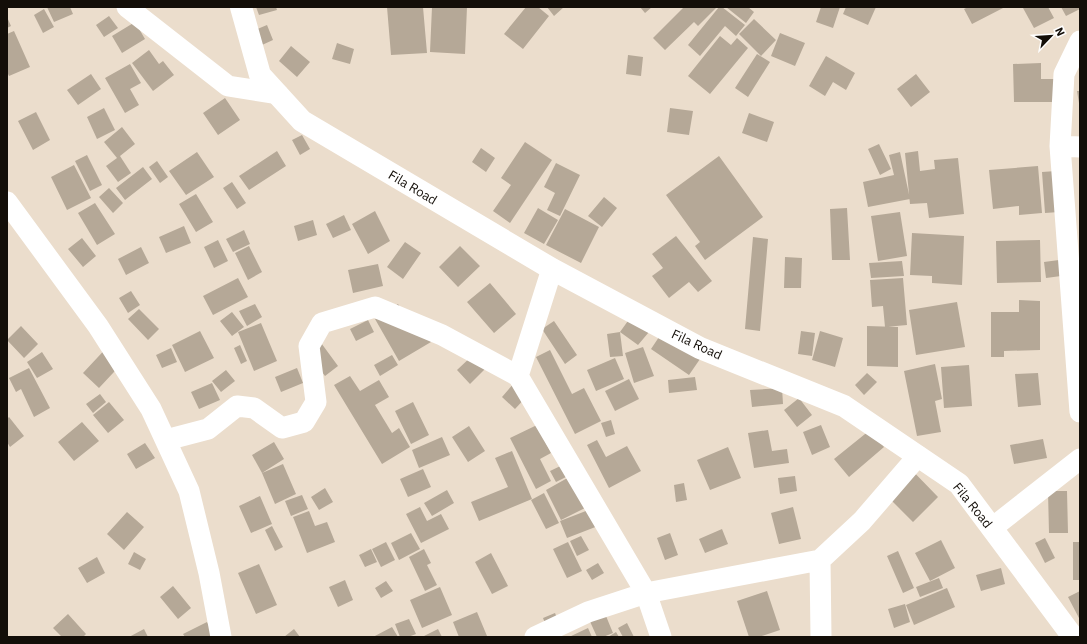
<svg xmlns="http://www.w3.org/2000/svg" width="1087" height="644" font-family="'IBM Plex Sans',sans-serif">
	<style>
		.building { fill: #b5a897 }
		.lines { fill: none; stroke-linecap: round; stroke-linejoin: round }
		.minor { stroke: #fff; stroke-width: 21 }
		.tertiary { stroke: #fff; stroke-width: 22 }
		.labels { text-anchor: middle; stroke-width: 3.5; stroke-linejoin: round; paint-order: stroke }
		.street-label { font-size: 13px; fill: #130e08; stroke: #fff }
	</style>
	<rect width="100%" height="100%" fill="#ebddcc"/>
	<!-- building -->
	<path class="building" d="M47 7H70L73 14 54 22Z
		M256 7H276L277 10 259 15Z
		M387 7H423L427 53 391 55Z
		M432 7H467L465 54 430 52Z
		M526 7H538L549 16 523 49 504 34Z
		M547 7H564L554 16Z
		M640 7H652L645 13Z
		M684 7H717L698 26 694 22 665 50 653 38Z
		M719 7H722L745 25 736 36 725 26 700 56 688 45Z
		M726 7H748L754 12 746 23Z
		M821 7H840L833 28 816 22Z
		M846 7H876L868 25 843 14Z
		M968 7H1005L972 24 964 9Z
		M1025 7H1048L1054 18 1034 28 1023 8Z
		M1061 7H1080V9L1066 16Z
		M44 9 54 27 43 33 34 15Z
		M109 16 118 28 104 37 96 25Z
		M7 17 11 26 7 28Z
		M754 19 776 40 761 56 739 34Z
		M135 22 145 39 122 53 112 36Z
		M267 25 273 40 262 45 255 30Z
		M14 31 30 67 9 76 7 72V34Z
		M780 33 805 43 795 66 771 56Z
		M720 36 731 45 737 38 748 48 710 94 688 76Z
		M337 43 354 49 350 64 332 59Z
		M291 46 310 62 297 77 279 61Z
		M149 50 159 64 163 61 174 75 153 91 132 63Z
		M757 54 770 62 748 97 735 88Z
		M628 55 643 57 641 76 626 74Z
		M826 56 855 73 846 90 833 82 825 96 809 86Z
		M1041 63V79H1056V102H1014L1013 64Z
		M130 64 141 83 130 89 139 105 125 113 105 78Z
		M91 74 101 89 78 105 67 90Z
		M916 74 930 92 911 107 897 89Z
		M1077 91H1080V103H1079Z
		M225 98 240 120 218 135 203 113Z
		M104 108 115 130 97 139 87 117Z
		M670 108 693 111 689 135 667 132Z
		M36 112 50 140 33 150 18 121Z
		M749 113 774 122 767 142 742 133Z
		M122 127 135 144 120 156 131 173 118 182 106 166 117 158 104 142Z
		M302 135 310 149 300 155 292 140Z
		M525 142 552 160 510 223 493 211 511 185 501 178Z
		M879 144 891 169 880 175 868 149Z
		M481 148 495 158 486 172 472 162Z
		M277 151 286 166 249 190 239 176Z
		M918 151 920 171 935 169 934 160 958 158 964 214 929 218 927 203 910 204 905 153Z
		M197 152 214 177 186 195 169 171Z
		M900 152 910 199 868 207 863 182 894 175 889 155Z
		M87 155 102 185 90 191 75 161Z
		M719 156 763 217 705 260 695 246 700 242 666 195Z
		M157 161 168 177 160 183 149 167Z
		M556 163 580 175 560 216 547 210 555 193 544 187Z
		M74 165 91 198 67 210 51 177Z
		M1038 166 1042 213 1019 215V206L993 209 989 170Z
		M143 167 152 179 125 200 116 188Z
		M1056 171 1059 212 1045 213 1042 172Z
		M232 182 246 203 237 209 223 188Z
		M109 188 123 203 113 213 99 197Z
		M196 194 213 222 196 232 179 204Z
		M604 197 617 208 602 227 588 216Z
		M95 203 115 234 97 245 78 213Z
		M538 208 558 220 544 244 524 233Z
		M847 208 850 260H832L830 209Z
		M565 209 599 227 581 263 546 245Z
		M375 211 390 241 368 254 352 224Z
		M900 212 907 256 878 261 871 216Z
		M344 215 351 230 333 238 326 224Z
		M313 220 317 235 298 241 294 226Z
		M184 226 191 243 166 253 159 237Z
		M244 230 250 244 233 252 226 239Z
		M912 233 964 236 962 285 932 283V276L910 275Z
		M676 236 712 281 698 292 689 282 669 298 652 276 663 268 652 254Z
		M753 237 768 239 760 331 745 329Z
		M82 238 96 256 83 267 68 249Z
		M218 240 228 261 214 268 204 247Z
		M1040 240 1041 282 997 283 996 241Z
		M405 242 421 253 403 279 387 267Z
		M249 246 262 272 248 280 235 253Z
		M460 246 480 266 458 287 439 267Z
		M141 247 149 263 126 275 118 259Z
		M785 257 802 258 801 288H784Z
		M1059 260 1061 276 1046 278 1044 262Z
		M902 261 904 276 871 278 869 263Z
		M378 264 383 286 353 293 348 270Z
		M238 278 248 297 213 315 203 296Z
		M903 278 907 325 885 327 883 306 872 307 870 280Z
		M490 283 516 314 494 333 467 302Z
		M131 291 140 305 128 313 119 298Z
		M1019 300 1040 301V350L1004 351V357H991V312H1019Z
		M957 302 965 347 916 355 909 310Z
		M255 304 262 317 247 326 239 311Z
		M398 304 409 323 417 318 431 342 399 361 375 319Z
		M139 309 159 329 148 340 128 319Z
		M232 312 244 327 232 336 220 321Z
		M630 318 649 332 638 345 620 332Z
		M368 320 374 332 356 341 350 329Z
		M554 321 577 355 565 364 542 329Z
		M261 323 277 361 254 371 238 332Z
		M21 326 38 344 24 358 7 340Z
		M867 326 898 327V367L867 366Z
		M200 331 214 358 185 372 172 345Z
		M801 331 815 333 812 356 798 354Z
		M820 331 843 338 835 367 812 360Z
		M620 332 623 356 610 357 607 334Z
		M661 334 700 359 689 375 651 349Z
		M316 336 338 366 325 376 303 346Z
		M111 343 127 358 99 388 83 373Z
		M240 345 247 361 241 364 234 348Z
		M643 347 654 376 634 383 625 353Z
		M171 348 177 362 162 368 156 355Z
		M550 350 572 394 584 388 601 421 575 434 536 357Z
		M42 352 53 369 37 378 27 362Z
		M474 354 486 368 470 384 457 370Z
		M392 355 398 365 380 376 374 365Z
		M615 358 624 379 596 391 587 370Z
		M935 364 942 399 935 401 941 432 917 436 904 371Z
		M969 365 972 406 944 408 941 367Z
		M29 368 50 408 34 417 21 389 16 392 9 378Z
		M297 368 303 383 281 392 275 377Z
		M226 370 235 381 221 392 212 381Z
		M867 373 877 382 864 395 855 385Z
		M1038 373 1041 405 1018 407 1015 374Z
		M350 376 360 391 379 380 389 397 375 405 392 433 399 428 410 447 382 464 334 385Z
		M695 377 697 390 669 393 668 380Z
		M629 379 639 399 615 411 605 391Z
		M212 383 220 400 199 409 191 392Z
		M514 383 528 395 515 409 502 397Z
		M782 388 783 404 752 407 750 390Z
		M100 394 106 402 93 413 86 404Z
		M799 398 812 415 797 427 784 410Z
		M109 402 124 420 108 433 93 415Z
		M413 402 429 435 411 444 395 411Z
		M9 417 24 436 10 447 7 442V419Z
		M611 420 615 434 606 437 601 423Z
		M82 422 99 441 74 461 58 442Z
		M537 425 551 453 540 459 551 481 536 489 510 438Z
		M821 425 830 447 812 455 803 432Z
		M469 426 485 451 468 462 452 437Z
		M768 430 772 451 787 449 789 463 754 468 748 433Z
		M870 430 884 447 849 477 834 459Z
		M442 437 450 455 419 468 412 450Z
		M1043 439 1047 458 1014 464 1010 445Z
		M597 440 606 457 627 446 641 471 609 488 587 445Z
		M274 442 284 459 262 473 252 455Z
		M145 443 155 458 136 469 127 454Z
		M728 447 741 478 710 490 697 460Z
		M512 451 532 499 479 521 471 502 508 487 495 458Z
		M573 460 578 471 556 482 550 471Z
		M905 463 938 497 913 522 879 488Z
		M283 464 296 494 275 504 262 473Z
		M423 469 431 487 408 497 400 479Z
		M571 476 587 507 561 520 546 490Z
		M795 476 797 491 780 494 778 478Z
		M684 483 687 500 676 502 674 485Z
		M325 488 333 502 319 510 311 497Z
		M447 490 454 503 432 516 424 503Z
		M1048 491H1067L1068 533H1049Z
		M544 493 559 523 546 529 531 500Z
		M302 495 308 509 291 516 285 501Z
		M260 496 272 524 251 533 239 506Z
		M420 507 427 521 441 514 449 529 421 543 406 514Z
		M793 507 801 539 779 544 771 513Z
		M591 509 598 526 567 538 560 521Z
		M309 511 315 526 327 522 335 542 307 553 293 517Z
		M127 512 144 527 124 550 107 534Z
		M272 526 283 547 275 551 265 530Z
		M722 529 728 544 705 553 699 539Z
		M411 533 420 549 399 560 391 543Z
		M670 533 678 555 665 560 657 538Z
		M581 536 589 550 577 556 570 541Z
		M1045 538 1055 558 1045 563 1035 543Z
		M941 540 955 568 930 581 915 553Z
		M386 542 395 560 381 567 372 549Z
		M568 542 582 571 567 578 553 549Z
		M1073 542H1080V580H1073Z
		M371 549 377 562 365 567 359 555Z
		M424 549 431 563 427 565 437 585 425 591 409 557Z
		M898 551 914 588 903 593 887 556Z
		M134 552 146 559 140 570 128 564Z
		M491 553 508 586 492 594 475 562Z
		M97 557 105 573 87 583 78 568Z
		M598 563 604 573 592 580 586 570Z
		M259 564 277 605 256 614 238 573Z
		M1001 568 1005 584 981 591 976 575Z
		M939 578 943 588 920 597 916 587Z
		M345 580 353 600 338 607 329 587Z
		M386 581 393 591 381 598 375 588Z
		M173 586 191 608 178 619 160 597Z
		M440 587 452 615 422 628 410 600Z
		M947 588 955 607 914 625 906 605Z
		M767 591 780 630 759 637H749L737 601Z
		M1080 591V620L1068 597Z
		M599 599 613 633 603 637H597L583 606Z
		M905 604 910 622 894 628 888 609Z
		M477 612 487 636 459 637 453 622Z
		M555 613 561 628 549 633 543 618Z
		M68 614 86 634 83 637H62L53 628Z
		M409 619 416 634 408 637H400L395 624Z
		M207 622 215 637H185L183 634Z
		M627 623 634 637H623L618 628Z
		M392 627 398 637H373Z
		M588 628 592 637H569Z
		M144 629 148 637H129Z
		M294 629 300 637H284Z
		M438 629 442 637H424V636Z
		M616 632 619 637H608Z"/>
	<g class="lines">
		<!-- minor -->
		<path class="minor" d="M127 7 228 86 278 94
			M1080 41 1064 74 1060 146 1080 412
			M1060 146 1080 147
			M7 202 98 326 151 409 189 491 209 573 221 637
			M518 376 552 269
			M166 440 208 429 237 406 254 408 282 428 304 422 316 402 309 346 322 323 375 307 442 335 518 376 646 593 661 637
			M992 528 1080 459
			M535 637 588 612 646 593 820 560
			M821 637 820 560 862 521 918 456"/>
		<!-- tertiary -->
		<path class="tertiary" d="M241 7 260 75 302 121 552 269 700 348 844 406 959 484 1073 637"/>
	</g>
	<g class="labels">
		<!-- street labels -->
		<g class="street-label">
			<text transform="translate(413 187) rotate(31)" y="5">Fila Road</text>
			<text transform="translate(697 344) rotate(25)" y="5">Fila Road</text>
			<text transform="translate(973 505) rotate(51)" y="5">Fila Road</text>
		</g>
	</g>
	<!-- border -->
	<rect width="1087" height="644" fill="none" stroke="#130e08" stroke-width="16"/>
	<!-- north arrow -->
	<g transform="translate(1051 36) rotate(65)" stroke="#ffffff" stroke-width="3" paint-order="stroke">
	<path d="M0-3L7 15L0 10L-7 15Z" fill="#130e08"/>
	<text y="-6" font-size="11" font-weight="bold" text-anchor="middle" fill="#130e08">N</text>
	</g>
</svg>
